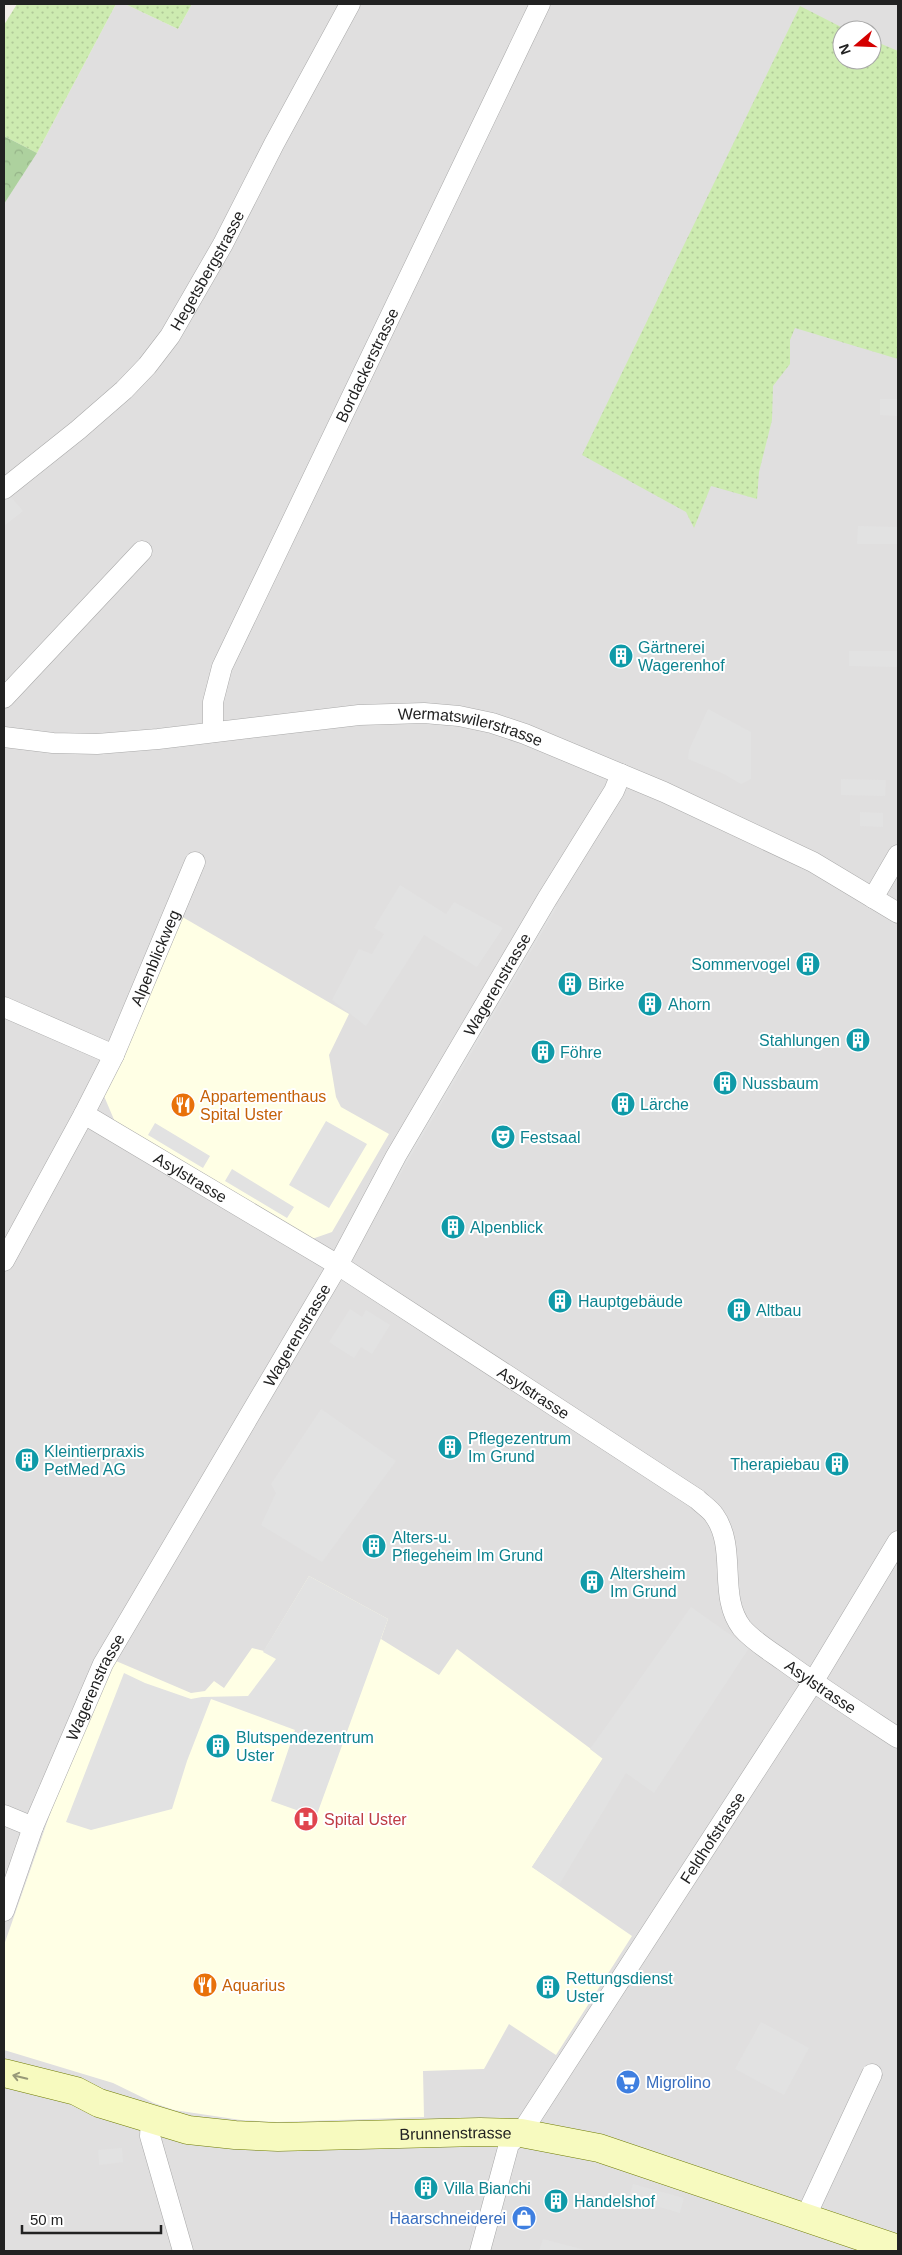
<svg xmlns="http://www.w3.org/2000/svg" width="902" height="2255" font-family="Helvetica,sans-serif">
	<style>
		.residential { fill: #e0dfdf; fill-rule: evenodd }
		.education { fill: #ffffe5 }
		.grass { fill: url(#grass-dots) }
		.forest { fill: url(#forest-crowns) }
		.parking { fill: #e2e2e2 }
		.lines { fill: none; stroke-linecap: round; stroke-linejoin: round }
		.minor-casing { stroke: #a9a9a9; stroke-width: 21 }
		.secondary-casing { stroke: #707d05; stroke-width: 29 }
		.minor { stroke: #fff; stroke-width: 20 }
		.secondary { stroke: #f7fabf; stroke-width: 28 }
		.oneway { stroke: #979978 }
		.labels { text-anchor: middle; stroke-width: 4; stroke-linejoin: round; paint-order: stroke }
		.street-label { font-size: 16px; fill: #222; stroke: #fff }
		.culture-label { font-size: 16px; fill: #0d838f; stroke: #fff; text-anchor: start }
		.food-label { font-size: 16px; fill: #c56008; stroke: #fff; text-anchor: start }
		.health-label { font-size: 16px; fill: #be3a42; stroke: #fff; text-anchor: start }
		.shop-label { font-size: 16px; fill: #366cbe; stroke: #fff; text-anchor: start }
	</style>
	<defs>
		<pattern id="grass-dots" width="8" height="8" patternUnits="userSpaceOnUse" patternTransform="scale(1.25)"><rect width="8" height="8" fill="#cdebb0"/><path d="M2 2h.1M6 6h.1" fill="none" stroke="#b0c997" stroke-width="1.8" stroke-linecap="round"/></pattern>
		<pattern id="forest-crowns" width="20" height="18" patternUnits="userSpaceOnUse" patternTransform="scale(1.25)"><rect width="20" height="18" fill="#add19e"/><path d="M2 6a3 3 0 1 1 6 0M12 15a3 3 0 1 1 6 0" fill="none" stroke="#95b388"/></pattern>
	</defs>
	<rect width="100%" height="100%" fill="#f2efe9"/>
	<!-- residential -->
	<path class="residential" d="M116 4H125L178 29 192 4H898V2251H4V204L37 153ZM842 30H872V60H842Z"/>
	<!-- education -->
	<path class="education" d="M179 915 349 1014 329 1055 336 1097 341 1107 389 1134 332 1232 312 1239 115 1122 104 1096Z
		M309 1576 388 1619 381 1639 439 1675 457 1649 603 1758 532 1867 632 1936 556 2055 509 2024 484 2069 423 2071 424 2117 277 2122 241 2120 174 2110 154 2103 113 2083 4 2050V1945L63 1777 100 1688 116 1661 191 1693 205 1691 214 1681 224 1688 252 1648 264 1651Z"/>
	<!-- grass -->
	<path class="grass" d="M17 4H116L37 153 4 136V25Z
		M125 4H192L178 29Z
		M800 6 847 30H842V60H872V40L898 51V359L795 328 790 340V364L773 386 772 420 759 472 757 499 711 486 694 528 686 512 582 455Z"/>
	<!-- forest -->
	<path class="forest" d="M4 136 37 153 4 204Z"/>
	<!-- parking -->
	<path class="parking" d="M880 399H898V416L880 415Z
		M4 489 23 511 4 526Z
		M858 526 898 527V544H857Z
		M849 651H898V667L849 666Z
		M708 709 751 732V779L741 784 724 774 688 759 689 750Z
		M841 779 886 780 885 796 841 795Z
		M860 812 883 813V827L860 826Z
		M400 885 446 914 454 902 503 928 477 967 424 935 366 1026 332 1000 359 949 372 954 384 934 374 928Z
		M552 904 557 907 395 1183 390 1181Z
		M326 1121 367 1144 329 1208 289 1185Z
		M155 1123 210 1156 203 1168 148 1135Z
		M232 1169 294 1207 287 1218 225 1181Z
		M350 1309 362 1317 366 1310 390 1325 372 1354 361 1347 354 1358 329 1342Z
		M321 1409 396 1461 322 1562 261 1525 276 1493 271 1484Z
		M309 1576 388 1619 316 1817 271 1801 295 1730 211 1699 187 1761 172 1809 91 1830 66 1822 124 1673 145 1683 191 1699 202 1697 248 1696 276 1659 263 1652Z
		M691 1607 749 1648 654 1793 626 1773 559 1885 532 1867 603 1759 590 1749Z
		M761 2022 809 2048 784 2095 735 2069Z
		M122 2148 123 2162 99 2165 98 2150Z
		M633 2184 684 2198 680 2213 629 2198Z
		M543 2239 589 2251H539Z"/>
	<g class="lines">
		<defs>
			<g id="minor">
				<path id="s1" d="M4 489 78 430 124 390 147 366 170 336 223 244 274 144 350 4"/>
				<path d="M4 698 142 551"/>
				<path id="s2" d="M213 732V702L222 667 540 4"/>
				<path id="s3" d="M4 737 53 743 97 744 158 739 359 715 424 713 459 716 492 723 525 734 664 792 813 862 898 913"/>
				<path d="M873 898 898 855"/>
				<path d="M4 1007 114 1055"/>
				<path id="s4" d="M84 1114 338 1265 697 1499C702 1504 710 1509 714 1515 738 1548 717 1596 742 1628 753 1641 770 1651 784 1661 821 1688 860 1713 898 1738"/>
				<path id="s5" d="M4 1261 84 1114 114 1055 195 862"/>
				<path d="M4 1815 33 1827"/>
				<path id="s6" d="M4 1911 33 1827 103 1664 338 1265 396 1156 547 899 614 791 621 774"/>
				<path d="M151 2119 150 2136 183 2251"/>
				<path d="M805 2218 872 2074"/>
				<path id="s7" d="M480 2251 509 2144 521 2133 813 1682 898 1541"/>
			</g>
			<g id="secondary">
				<path id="s8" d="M4 2073 76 2091 99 2103 188 2130 235 2135 278 2137 480 2132 521 2133 599 2148 898 2249"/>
			</g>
		</defs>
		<!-- minor casing -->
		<use href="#minor" class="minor-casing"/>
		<!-- secondary casing -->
		<use href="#secondary" class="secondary-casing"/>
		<!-- minor -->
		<use href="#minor" class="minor"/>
		<!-- secondary -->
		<use href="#secondary" class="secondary"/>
	</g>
	<!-- one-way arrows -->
	<defs><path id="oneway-shaft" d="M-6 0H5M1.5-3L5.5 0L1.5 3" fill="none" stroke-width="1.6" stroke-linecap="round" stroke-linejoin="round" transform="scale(1.25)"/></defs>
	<use class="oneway" href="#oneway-shaft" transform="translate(20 2077) rotate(-166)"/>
	<!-- icons -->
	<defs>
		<symbol id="building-disc" viewBox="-11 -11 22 22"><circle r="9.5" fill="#0f9aa8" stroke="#fff"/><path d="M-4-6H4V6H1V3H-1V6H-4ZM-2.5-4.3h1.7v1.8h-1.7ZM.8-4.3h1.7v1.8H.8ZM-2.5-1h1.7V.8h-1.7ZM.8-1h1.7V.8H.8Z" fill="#fff"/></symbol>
		<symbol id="restaurant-disc" viewBox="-11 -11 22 22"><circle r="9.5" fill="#e8710a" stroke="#fff"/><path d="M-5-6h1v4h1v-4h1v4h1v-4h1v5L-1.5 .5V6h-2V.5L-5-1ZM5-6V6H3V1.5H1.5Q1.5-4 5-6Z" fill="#fff"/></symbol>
		<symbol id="theatre-disc" viewBox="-11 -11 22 22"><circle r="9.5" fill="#0f9aa8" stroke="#fff"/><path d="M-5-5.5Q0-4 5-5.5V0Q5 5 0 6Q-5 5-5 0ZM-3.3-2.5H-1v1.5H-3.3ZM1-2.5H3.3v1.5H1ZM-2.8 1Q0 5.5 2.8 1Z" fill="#fff"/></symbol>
		<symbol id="hospital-disc" viewBox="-11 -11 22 22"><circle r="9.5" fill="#e0444e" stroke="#fff"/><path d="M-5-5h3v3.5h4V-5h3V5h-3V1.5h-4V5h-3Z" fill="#fff"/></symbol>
		<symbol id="supermarket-disc" viewBox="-11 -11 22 22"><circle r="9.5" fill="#3f7fe0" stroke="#fff"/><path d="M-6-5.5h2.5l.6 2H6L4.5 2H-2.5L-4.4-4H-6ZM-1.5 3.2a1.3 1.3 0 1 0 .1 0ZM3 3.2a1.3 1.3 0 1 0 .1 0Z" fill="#fff"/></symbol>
		<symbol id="shop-disc" viewBox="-11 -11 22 22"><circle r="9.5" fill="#3f7fe0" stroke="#fff"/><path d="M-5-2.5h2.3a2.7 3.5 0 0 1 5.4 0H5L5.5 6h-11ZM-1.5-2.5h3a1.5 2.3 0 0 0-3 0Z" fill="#fff"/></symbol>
	</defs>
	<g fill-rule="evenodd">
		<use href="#building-disc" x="607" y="642" width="28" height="28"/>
		<use href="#building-disc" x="794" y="950" width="28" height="28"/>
		<use href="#building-disc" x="556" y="970" width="28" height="28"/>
		<use href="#building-disc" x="636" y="990" width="28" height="28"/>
		<use href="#building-disc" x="844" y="1026" width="28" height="28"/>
		<use href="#building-disc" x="529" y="1038" width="28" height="28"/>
		<use href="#building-disc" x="711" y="1069" width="28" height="28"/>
		<use href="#building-disc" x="609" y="1090" width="28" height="28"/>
		<use href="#restaurant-disc" x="169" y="1091" width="28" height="28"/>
		<use href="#theatre-disc" x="489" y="1123" width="28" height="28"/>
		<use href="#building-disc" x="439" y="1213" width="28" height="28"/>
		<use href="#building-disc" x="546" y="1287" width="28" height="28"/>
		<use href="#building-disc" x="725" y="1296" width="28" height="28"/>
		<use href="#building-disc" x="436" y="1433" width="28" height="28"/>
		<use href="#building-disc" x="13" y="1446" width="28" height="28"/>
		<use href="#building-disc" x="823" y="1450" width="28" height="28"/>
		<use href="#building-disc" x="360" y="1532" width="28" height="28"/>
		<use href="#building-disc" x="578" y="1568" width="28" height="28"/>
		<use href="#building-disc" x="204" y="1732" width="28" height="28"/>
		<use href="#hospital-disc" x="292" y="1805" width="28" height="28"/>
		<use href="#restaurant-disc" x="191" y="1971" width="28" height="28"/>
		<use href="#building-disc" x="534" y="1973" width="28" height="28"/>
		<use href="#supermarket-disc" x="614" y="2068" width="28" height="28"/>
		<use href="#building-disc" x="412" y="2174" width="28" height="28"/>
		<use href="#building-disc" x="542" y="2187" width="28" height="28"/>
		<use href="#shop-disc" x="510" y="2204" width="28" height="28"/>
	</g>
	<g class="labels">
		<!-- street labels -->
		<g class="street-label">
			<text dy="6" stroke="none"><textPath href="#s1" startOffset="302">Hegetsbergstrasse</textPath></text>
			<text dy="6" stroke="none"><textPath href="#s2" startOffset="401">Bordackerstrasse</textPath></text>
			<text dy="6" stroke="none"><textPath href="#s3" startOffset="470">Wermatswilerstrasse</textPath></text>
			<text dy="6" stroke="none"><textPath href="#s5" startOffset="339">Alpenblickweg</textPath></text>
			<text dy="6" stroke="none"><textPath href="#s6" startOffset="1052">Wagerenstrasse</textPath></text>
			<text dy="6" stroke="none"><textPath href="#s4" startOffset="124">Asylstrasse</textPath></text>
			<text dy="6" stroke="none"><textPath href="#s6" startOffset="648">Wagerenstrasse</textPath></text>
			<text dy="6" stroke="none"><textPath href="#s4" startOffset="529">Asylstrasse</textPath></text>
			<text dy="6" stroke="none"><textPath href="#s4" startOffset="964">Asylstrasse</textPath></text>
			<text dy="6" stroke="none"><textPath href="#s6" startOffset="242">Wagerenstrasse</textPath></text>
			<text dy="6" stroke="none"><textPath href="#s7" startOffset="479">Feldhofstrasse</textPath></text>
			<text dy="6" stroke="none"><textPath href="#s8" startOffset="461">Brunnenstrasse</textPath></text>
		</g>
		<!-- culture labels -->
		<g class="culture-label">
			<text x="638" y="653">Gärtnerei<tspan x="638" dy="18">Wagerenhof</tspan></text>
			<text x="790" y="970" text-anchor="end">Sommervogel</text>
			<text x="588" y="990">Birke</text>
			<text x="668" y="1010">Ahorn</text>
			<text x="840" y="1046" text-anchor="end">Stahlungen</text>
			<text x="560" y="1058">Föhre</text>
			<text x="742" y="1089">Nussbaum</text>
			<text x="640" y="1110">Lärche</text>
			<text x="520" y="1143">Festsaal</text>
			<text x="470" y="1233">Alpenblick</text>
			<text x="578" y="1307">Hauptgebäude</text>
			<text x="756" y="1316">Altbau</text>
			<text x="468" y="1444">Pflegezentrum<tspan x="468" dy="18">Im Grund</tspan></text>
			<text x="44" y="1457">Kleintierpraxis<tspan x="44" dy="18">PetMed AG</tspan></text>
			<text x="820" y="1470" text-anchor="end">Therapiebau</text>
			<text x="392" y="1543">Alters-u.<tspan x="392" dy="18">Pflegeheim Im Grund</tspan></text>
			<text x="610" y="1579">Altersheim<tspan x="610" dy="18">Im Grund</tspan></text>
			<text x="236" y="1743">Blutspendezentrum<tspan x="236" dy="18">Uster</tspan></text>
			<text x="566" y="1984">Rettungsdienst<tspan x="566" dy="18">Uster</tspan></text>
			<text x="444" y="2194">Villa Bianchi</text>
			<text x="574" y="2207">Handelshof</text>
		</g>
		<!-- food labels -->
		<g class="food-label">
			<text x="200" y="1102">Appartementhaus<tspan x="200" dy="18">Spital Uster</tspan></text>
			<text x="222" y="1991">Aquarius</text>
		</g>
		<!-- health labels -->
		<g class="health-label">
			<text x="324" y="1825">Spital Uster</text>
		</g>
		<!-- shop labels -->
		<g class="shop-label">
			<text x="646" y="2088">Migrolino</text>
			<text x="506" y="2224" text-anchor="end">Haarschneiderei</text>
		</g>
	</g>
	<!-- border -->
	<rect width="902" height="2255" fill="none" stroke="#222222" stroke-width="10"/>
	<!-- north arrow -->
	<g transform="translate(857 45) rotate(251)"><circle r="24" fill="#ffffff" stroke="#a7a7a7"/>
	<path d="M0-4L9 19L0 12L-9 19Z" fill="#d40000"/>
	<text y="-8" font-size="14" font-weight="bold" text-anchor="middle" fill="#222222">N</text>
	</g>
	<!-- scale -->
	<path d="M22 2225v8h139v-8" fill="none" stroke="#222222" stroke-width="2.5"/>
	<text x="30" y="2225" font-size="15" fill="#222222" stroke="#ffffff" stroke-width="4" paint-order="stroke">50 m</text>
</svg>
